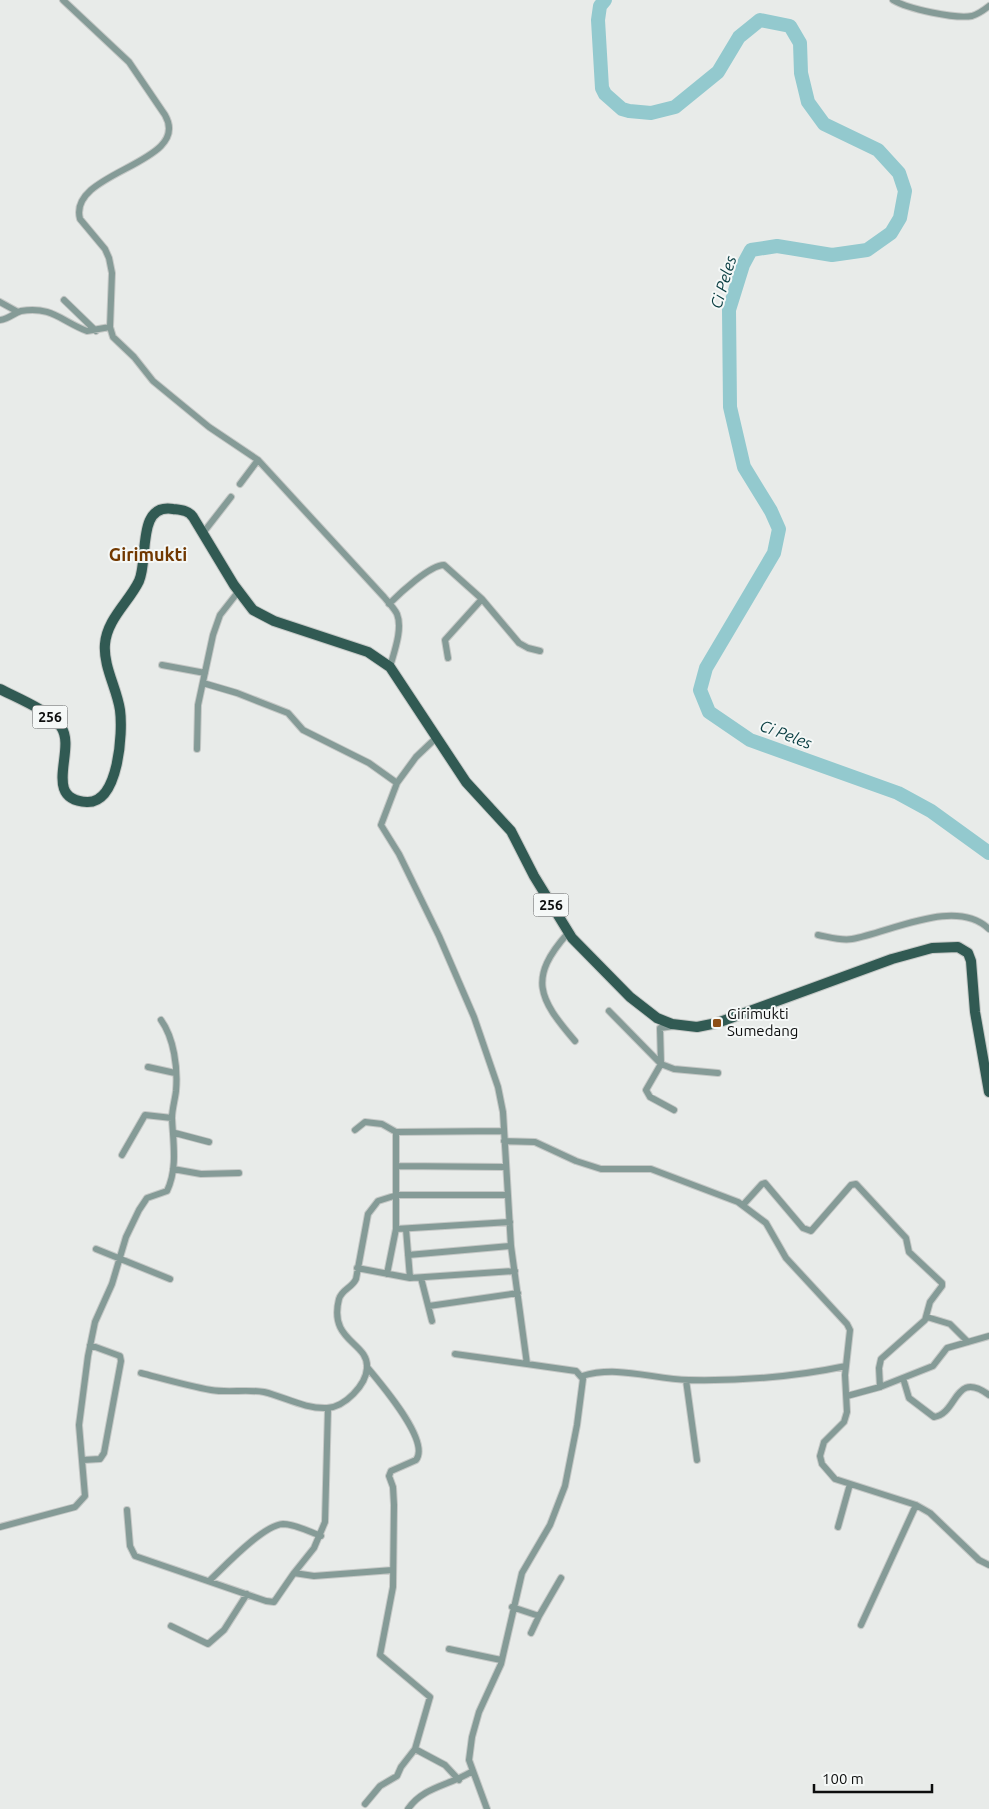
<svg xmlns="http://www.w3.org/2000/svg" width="989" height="1809" font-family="Ubuntu,sans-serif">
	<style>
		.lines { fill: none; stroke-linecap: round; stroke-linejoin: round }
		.river { stroke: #93c9ce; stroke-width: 14 }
		.minor-casing { stroke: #c5c8c6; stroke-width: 8 }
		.primary-casing { stroke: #c5c8c6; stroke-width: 12 }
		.minor { stroke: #859b97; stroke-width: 6 }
		.primary { stroke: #315a53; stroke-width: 10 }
		.poi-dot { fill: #8d4e16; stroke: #f5f8f7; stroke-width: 2 }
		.labels { text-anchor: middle; stroke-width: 4; stroke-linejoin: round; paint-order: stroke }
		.shield { fill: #f5f8f7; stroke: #535454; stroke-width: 1 }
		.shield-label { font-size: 14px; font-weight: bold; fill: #0d0e0e }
		.poi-label { font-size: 15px; fill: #0d0e0e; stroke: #f5f8f7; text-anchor: start }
		.water-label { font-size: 16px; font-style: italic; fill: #063b3f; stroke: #f5f8f7 }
		.quarter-label { font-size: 18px; font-weight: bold; fill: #713800; stroke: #f5f8f7 }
	</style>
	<rect width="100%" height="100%" fill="#e8ebe9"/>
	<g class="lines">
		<!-- river -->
		<path class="river" d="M605 0 600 6 598 20 602 88 605 94 622 109 629 111 651 113 675 107 718 72 739 37 760 20 790 26 800 43 801 73 808 102 824 124 878 150 899 173 905 191 900 218 891 233 867 250 832 255 777 246 751 250 743 265 729 310 730 407 744 467 771 511 779 529 774 553 706 668 700 690 709 712 750 740 898 793 931 811 989 853"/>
		<defs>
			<path id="minor" d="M63 0 129 62 165 115C193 164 67 171 80 219L105 249 109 258 112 273 110 327 113 337 134 357 153 381 209 427 258 460 384 597C388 602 394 608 397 614 403 629 394 652 390 667
				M893 0C908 9 955 19 972 16 978 14 984 10 989 6
				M64 300 96 331
				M0 302 18 312
				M0 320C9 319 14 313 21 311 52 306 61 321 87 331L110 327
				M240 484 258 460
				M203 533 231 497
				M389 604C400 593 430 565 444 565L482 599 519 643 528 648 540 651
				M448 658 445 640 482 599
				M162 665 205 673
				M203 683 237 693 288 713 303 730 369 763 397 783
				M436 738 416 757 397 783 381 825 399 854 439 936 474 1017 498 1087 503 1112 511 1246 527 1364 576 1371 583 1379 577 1425 565 1486 550 1525 522 1573 501 1664 479 1712 472 1737 469 1760 487 1809
				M197 749 198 705 213 635 220 615 238 592
				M568 933C528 978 538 998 575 1041
				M818 935C829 937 841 941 852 939 891 932 956 897 989 929
				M609 1011 661 1064 674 1069 718 1073
				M674 1026 660 1028 661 1064 646 1090 650 1097 674 1110
				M148 1067 175 1073
				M355 1130 365 1122 382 1124 396 1132 504 1131
				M396 1132V1229L510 1222
				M175 1133 209 1142
				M504 1141 535 1142 576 1161 601 1169H651L738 1202 766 1223 786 1258 847 1324 850 1330 845 1375 847 1412 844 1422 824 1442 820 1456 822 1464 835 1479 916 1505 930 1513 979 1560 989 1565
				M122 1155 145 1115 172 1118
				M397 1166 505 1167
				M173 1169 201 1174 239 1173
				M743 1205 762 1184 765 1183 803 1228 811 1231 851 1185 856 1184 906 1238 909 1252 942 1283V1286L930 1302 925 1320 881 1359 879 1368 880 1387
				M406 1229 410 1278
				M96 1249 170 1279
				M408 1255 511 1246
				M357 1268 410 1278 515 1271
				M387 1274 396 1229
				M421 1278 432 1321
				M429 1306 518 1293
				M927 1317 950 1324 968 1342
				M455 1354 527 1364
				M367 1367C380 1383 431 1441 416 1460L391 1471 389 1476 393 1487 394 1505 393 1587 380 1655 430 1697 415 1749 445 1765 459 1780
				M141 1373C164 1379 188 1386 211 1390 229 1393 246 1389 264 1392 285 1397 305 1409 327 1408 345 1407 366 1385 367 1368 369 1342 328 1342 339 1299 342 1289 352 1288 356 1279L368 1214 378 1201 397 1195H507
				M582 1376C618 1365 652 1379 689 1380 741 1381 794 1377 846 1366
				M903 1378 909 1398 934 1417C958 1414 954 1369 989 1395
				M686 1380 697 1460
				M847 1396 880 1387 933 1366 947 1348 989 1336
				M83 1460 100 1459 104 1453 121 1361 120 1356 90 1345
				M127 1510 130 1546 135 1556 266 1601 274 1602 294 1573 314 1576 393 1570
				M0 1527 75 1507 85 1496 79 1425 88 1356 95 1322 112 1284 126 1237 139 1210 147 1198 167 1191C178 1168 173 1142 172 1118 172 1109 175 1100 176 1091 178 1068 174 1038 161 1020
				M838 1527 850 1484
				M294 1573 314 1548 325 1522 328 1408
				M209 1581C224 1567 263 1525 283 1524 295 1524 310 1532 321 1536
				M512 1607 539 1616
				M861 1625 916 1505
				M171 1626 208 1644 224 1630 247 1594
				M531 1633 539 1616 561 1578
				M449 1649 501 1660
				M365 1804 380 1786 397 1776 401 1767 415 1749
				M408 1809C423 1787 448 1786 471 1772"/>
			<path id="primary" d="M0 689C17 698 50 711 61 727 77 749 41 800 87 802 119 803 123 732 120 710 117 689 103 666 105 644 107 619 129 602 139 581 149 559 136 503 173 509 181 510 188 510 193 517L234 585 253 610 274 621 368 652 390 667 466 782 511 831 534 876 572 938 630 997 657 1018 672 1024 697 1027 717 1023 892 959 932 948 958 947 968 953 971 961 975 1012 989 1092"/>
		</defs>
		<!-- minor casing -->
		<use href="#minor" class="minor-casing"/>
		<!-- primary casing -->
		<use href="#primary" class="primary-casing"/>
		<!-- minor -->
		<use href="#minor" class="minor"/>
		<!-- primary -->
		<use href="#primary" class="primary"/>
	</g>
	<!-- markers -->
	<rect class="poi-dot" x="712" y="1018" width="10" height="10" rx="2.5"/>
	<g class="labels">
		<!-- shield labels -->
		<g class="shield">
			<rect x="32.5" y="705.5" width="35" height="23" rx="4"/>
			<rect x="533.5" y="893.5" width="35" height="23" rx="4"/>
		</g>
		<g class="shield-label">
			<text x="50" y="722">256</text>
			<text x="551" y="910">256</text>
		</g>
		<!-- poi labels -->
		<g class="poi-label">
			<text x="727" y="1019">Girimukti<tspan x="727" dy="17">Sumedang</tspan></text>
		</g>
		<!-- water labels -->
		<g class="water-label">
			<text transform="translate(723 282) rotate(-73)" y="6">Ci Peles</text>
			<text transform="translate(786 734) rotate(21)" y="6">Ci Peles</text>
		</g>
		<!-- quarter labels -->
		<g class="quarter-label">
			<text x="148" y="561">Girimukti</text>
		</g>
	</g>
	<!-- scale -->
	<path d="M814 1784v8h118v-8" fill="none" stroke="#0d0e0e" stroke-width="2.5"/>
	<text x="822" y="1784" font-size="15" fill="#0d0e0e" stroke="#f5f8f7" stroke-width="4" paint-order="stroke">100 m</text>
</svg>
